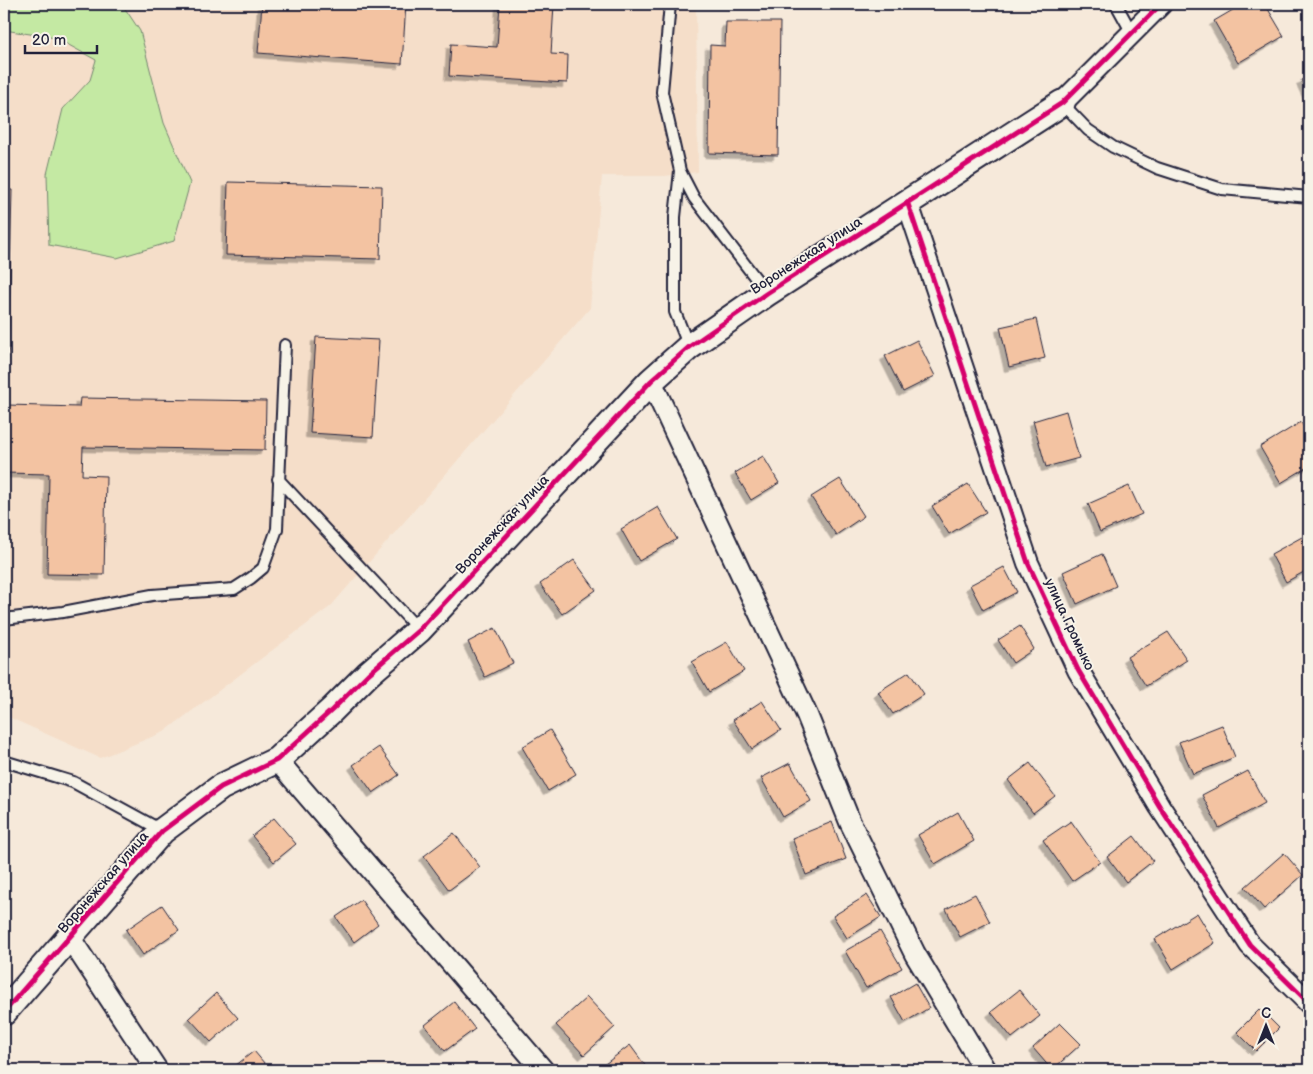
<svg xmlns="http://www.w3.org/2000/svg" width="1313" height="1074" font-family="'Balsamiq Sans',sans-serif">
	<style>
		.built { fill: #f5dec9 }
		.green { fill: #c4e9a3; stroke: #73866f }
		.building { fill: #f3c3a2; stroke: #22223b; filter: url(#shadow) }
		.lines { fill: none; stroke-linecap: round; stroke-linejoin: round }
		.service-casing { stroke: #22223b; stroke-width: 14 }
		.minor-casing { stroke: #22223b; stroke-width: 24 }
		.tertiary-casing { stroke: #22223b; stroke-width: 29 }
		.service { stroke: #f7f3e8; stroke-width: 10 }
		.minor { stroke: #f7f3e8; stroke-width: 20 }
		.tertiary { stroke: #f7f3e8; stroke-width: 25 }
		.cycleway-casing { stroke: #f7f3e8; stroke-width: 8 }
		.cycleway { stroke: #d6006c; stroke-width: 5 }
		.labels { text-anchor: middle; stroke-width: 4; stroke-linejoin: round; paint-order: stroke }
		.street-label { font-size: 14px; fill: #22223b; stroke: #f7f3e8 }
	</style>
	<defs>
		<filter id="shadow"><feDropShadow dx="-4.5" dy="4.5" stdDeviation="0" flood-color="#0004"/></filter>
	</defs>
	<rect width="100%" height="100%" fill="#f6e9da"/>
	<filter id="ink" filterUnits="userSpaceOnUse"><feTurbulence type="fractalNoise" baseFrequency=".02" numOctaves="2"/><feDisplacementMap in="SourceGraphic" scale="10" xChannelSelector="R" yChannelSelector="G"/><feConvolveMatrix kernelMatrix="1 2 1 2 8 2 1 2 1" color-interpolation-filters="sRGB"/></filter>
	<g filter="url(#ink)">
		<!-- built -->
		<path class="built" d="M4 4H696L698 172 664 176H602L590 308 331 606 164 732 100 758 4 715Z"/>
		<!-- green -->
		<path class="green" d="M4 4H122L140 31 164 123 190 183 174 241 117 258 49 245 47 174 63 109 90 80 96 60 56 38 4 30Z"/>
		<!-- building -->
		<path class="building" d="M262 4H406L402 64 258 53Z
			M500 4H554L551 54 568 55 567 83 449 76 451 44 497 47Z
			M1243 4H1265L1284 36 1238 63 1214 21Z
			M726 22H780L778 155 709 153 710 45 725 46Z
			M1309 77V97L1301 80Z
			M228 182 382 186 380 259 226 255Z
			M4 190H12L7 405 79 407 80 398 266 401 265 450 83 447 82 475 106 476 104 575 47 574 49 474 4 473Z
			M1036 319 1045 358 1009 367 1000 327Z
			M316 337 379 340 373 437 310 433Z
			M917 340 935 376 903 392 885 356Z
			M1066 411 1079 458 1046 467 1033 421Z
			M1301 422 1309 436V466L1281 483 1260 447Z
			M763 456 779 483 751 500 735 473Z
			M840 479 864 516 836 535 811 497Z
			M968 484 986 512 949 534 932 506Z
			M1129 486 1142 514 1100 532 1088 504Z
			M658 507 677 539 639 561 621 529Z
			M1302 537 1309 551V569L1286 582 1271 554Z
			M1102 554 1116 586 1077 604 1063 572Z
			M574 560 596 590 562 614 540 584Z
			M1004 567 1017 592 983 610 970 585Z
			M1020 626 1034 649 1013 663 998 640Z
			M495 628 513 663 485 677 468 642Z
			M1168 632 1187 660 1146 686 1127 657Z
			M727 642 744 671 709 692 692 662Z
			M909 672 924 694 893 714 878 692Z
			M762 701 781 730 752 749 733 720Z
			M1222 725 1235 757 1193 774 1179 742Z
			M550 730 576 774 548 791 522 747Z
			M379 747 399 775 373 793 353 765Z
			M790 763 811 801 783 817 761 778Z
			M1030 763 1055 796 1033 813 1008 780Z
			M1248 771 1265 803 1219 828 1202 795Z
			M958 812 974 841 935 864 918 835Z
			M274 818 296 844 274 862 252 836Z
			M1071 821 1100 862 1072 881 1043 840Z
			M832 822 846 859 806 875 792 838Z
			M454 833 480 867 449 890 424 856Z
			M1134 836 1153 861 1126 882 1107 857Z
			M1284 853 1303 875 1264 909 1245 887Z
			M975 894 990 922 960 937 946 909Z
			M867 895 881 917 847 938 833 916Z
			M361 900 378 924 354 942 336 917Z
			M162 905 179 930 143 955 126 930Z
			M1197 913 1215 943 1173 969 1155 939Z
			M880 931 902 968 866 988 845 951Z
			M915 983 929 1008 905 1022 891 997Z
			M1019 990 1040 1016 1012 1038 991 1012Z
			M216 993 238 1018 211 1042 189 1018Z
			M587 997 615 1027 584 1055 556 1025Z
			M454 1002 475 1029 445 1051 425 1025Z
			M1260 1009 1279 1028 1256 1051 1237 1032Z
			M1060 1023 1081 1044 1052 1070 1033 1048Z
			M630 1045 647 1068 644 1070H610L605 1064Z
			M254 1051 270 1070H230Z"/>
		<g class="lines">
			<defs>
				<path id="service" d="M670 4 662 92 680 171 694 198 767 293
					M1116 4 1132 33
					M1062 103 1088 130 1113 147 1157 168 1222 189 1309 197
					M680 171 675 217V312L689 347
					M278 479 419 630
					M4 619 63 612 152 595 234 589 251 578 263 568 277 529 285 345
					M4 761 73 782 161 830"/>
				<path id="minor" d="M1062 103 1161 4
					M908 204 1028 563 1078 670 1160 807 1250 945 1309 1003
					M651 381 807 715 850 822 915 954 985 1070
					M277 760 543 1070
					M70 938 157 1070"/>
				<path id="tertiary" d="M4 1012 162 831 221 787 277 760 332 710 368 674 419 630 651 381 689 347 767 293 1062 103"/>
			</defs>
			<!-- service casing -->
			<use href="#service" class="service-casing"/>
			<!-- minor casing -->
			<use href="#minor" class="minor-casing"/>
			<!-- tertiary casing -->
			<use href="#tertiary" class="tertiary-casing"/>
			<!-- service -->
			<use href="#service" class="service"/>
			<!-- minor -->
			<use href="#minor" class="minor"/>
			<!-- tertiary -->
			<use href="#tertiary" class="tertiary"/>
			<defs>
				<path id="cycleway" d="M908 204 1028 563 1078 670 1160 807 1250 945 1309 1003
					M4 1012 162 831 221 787 277 760 332 710 368 674 419 630 651 381 689 347 767 293 1062 103 1161 4"/>
			</defs>
			<!-- cycleway casing -->
			<use href="#cycleway" class="cycleway-casing"/>
			<!-- cycleway -->
			<use href="#cycleway" class="cycleway"/>
		</g>
	</g>
	<g class="labels">
		<!-- street labels -->
		<g class="street-label">
			<text transform="translate(806 255) rotate(-33)" y="5">Воронежская улица</text>
			<text transform="translate(502 524) rotate(-47)" y="5">Воронежская улица</text>
			<text transform="translate(1070 624) rotate(65)" y="5">улица Громыко</text>
			<text transform="translate(103 882) rotate(-49)" y="5">Воронежская улица</text>
		</g>
	</g>
	<!-- margin -->
	<rect width="1313" height="1074" fill="none" stroke="#f7f3e8" stroke-width="20"/>
	<rect x="10" y="10" width="1293" height="1054" fill="none" stroke="#22223b" stroke-width="2" filter="url(#ink)"/>
	<!-- north arrow -->
	<g transform="translate(1266 1026)" stroke="#f7f3e8" stroke-width="4" paint-order="stroke">
	<path d="M0-4L9 19L0 12L-9 19Z" fill="#22223b"/>
	<text y="-8" font-size="14" font-weight="bold" text-anchor="middle" fill="#22223b">С</text>
	</g>
	<!-- scale -->
	<path d="M25 45v8h72v-8" fill="none" stroke="#22223b" stroke-width="2.5"/>
	<text x="32" y="45" font-size="15" fill="#22223b" stroke="#f7f3e8" stroke-width="4" paint-order="stroke">20 m</text>
</svg>
